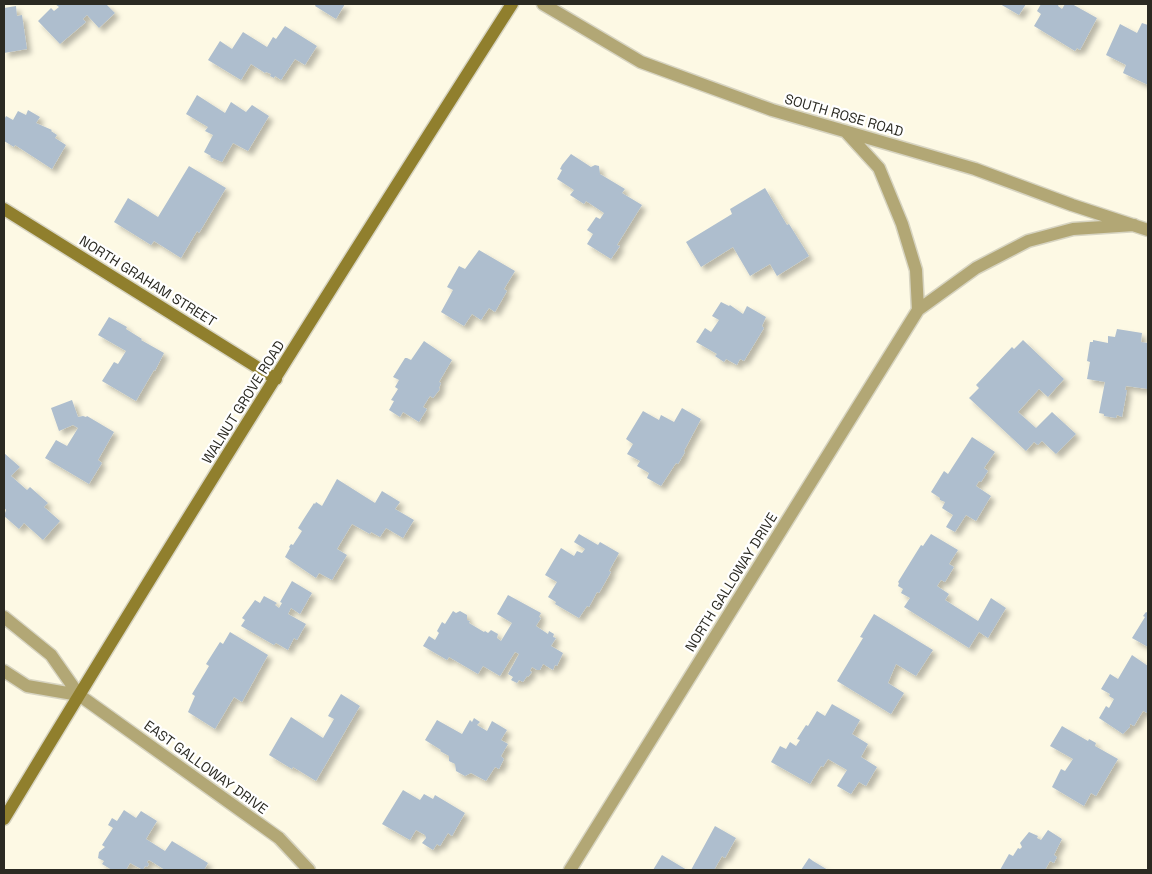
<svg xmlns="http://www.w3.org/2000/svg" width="1152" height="874" font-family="'Space Grotesk',sans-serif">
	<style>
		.building { fill: #aebece; filter: url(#shadow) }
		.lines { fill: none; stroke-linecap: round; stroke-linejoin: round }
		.street-casing { stroke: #d7d4c1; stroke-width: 15 }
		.secondary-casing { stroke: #d7d4c1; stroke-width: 15 }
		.street { stroke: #b2a775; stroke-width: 12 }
		.secondary { stroke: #907f2d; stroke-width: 12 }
		.labels { text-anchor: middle; stroke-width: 4.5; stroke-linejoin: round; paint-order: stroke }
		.street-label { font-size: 14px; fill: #2b2a22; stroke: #fff }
	</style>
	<defs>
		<filter id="shadow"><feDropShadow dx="4.5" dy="4.5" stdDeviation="2.5" flood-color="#0004"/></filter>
	</defs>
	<rect width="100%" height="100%" fill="#fdf9e4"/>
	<!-- building -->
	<path class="building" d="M55 4H106L115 13 99 28 87 15 83 19 86 22 60 44 38 21 51 8 54 11 59 7Z
		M316 4H345L336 19 315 6Z
		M1000 4H1026L1019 15Z
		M1041 4H1059L1058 6 1062 9 1065 4H1072L1097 18 1080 50 1077 48 1075 51 1034 26 1041 14 1037 11Z
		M16 6 17 16 22 15 27 49 4 53V8Z
		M1142 23 1148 25V85L1123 73 1126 65 1106 55 1120 24 1137 33Z
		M285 26 317 46 305 65 295 59 281 80 275 76 274 78 270 76 271 74 266 72 265 73 251 64 241 80 208 60 220 41 232 49 243 32 267 47 273 37 276 39Z
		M197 95 225 113 231 102 246 112 252 105 269 116 248 151 233 143 222 162 210 157 211 156 204 152 213 135 205 131 208 127 186 114Z
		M28 110 40 117 36 123 52 130 51 131 57 135 55 138 66 145 52 169 15 145 14 147 4 141V120L6 116 13 120 18 111 26 115Z
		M571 154 591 167 595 165 599 166 600 174 625 189 622 193 642 205 617 245 620 246 611 259 587 244 593 234 587 230 596 217 600 219 604 213 586 201 584 204 570 195 574 190 557 179 562 170 560 169 562 165Z
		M189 166 226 188 199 233 197 231 181 258 154 241 151 245 114 222 128 198 158 217Z
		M765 188 787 225 789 224 809 256 777 276 770 264 750 276 733 247 701 267 686 242 732 214 730 209Z
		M479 250 515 271 504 289 507 291 495 312 489 308 481 320 472 314 464 326 441 312 453 290 447 287 459 266 465 269Z
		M721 302 729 306 730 305 743 314 747 306 766 317 762 326 764 328 744 361 740 359 737 365 726 359 724 362 715 356 717 354 696 342 705 328 711 332 719 320 712 316Z
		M109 317 127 327 126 329 142 339 141 340 164 353 155 371 154 370 136 401 102 381 114 362 118 364 126 351 98 335Z
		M1117 329 1142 333 1141 342 1148 343V389L1126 386 1125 390H1127L1122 417 1117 415 1116 418 1104 416V414L1099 413 1105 382 1087 379 1090 362 1087 361 1090 342H1093V340L1108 343V336L1115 337Z
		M1023 340 1064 379 1048 397 1039 389 1018 412 1036 428 1052 412 1076 434 1056 454 1042 441 1038 445 1034 442 1026 451 969 398 979 388 976 385 1012 347 1014 349Z
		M424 341 452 360 439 382 441 383 439 388 440 389 433 398 430 396 423 407 427 409 419 422 403 412 400 417 389 410 394 401 391 400 398 389 395 387 399 380 393 377 405 358H407L411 360Z
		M72 400 78 417 83 416 86 417 87 416 114 432 98 460 102 463 89 484 45 458 56 440 67 446 78 428 73 425 59 431 51 408Z
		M682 408 701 419 684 451 685 452 678 464 676 463 661 486 647 478 649 473 637 466 640 461 627 454 633 444 626 439 643 411 659 420 661 415 674 422Z
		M972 437 995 452 984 468 988 471 981 482 979 481 976 486 991 496 976 521 966 515 955 532 946 527 953 515 942 508 945 502 940 500V498L931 492 944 471 948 474Z
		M4 453 20 467 11 476 27 490 30 487 48 503 44 507 60 521 43 540 24 523 19 529 4 516 6 510 4 507Z
		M337 479 375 503 382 491 400 502 395 509 414 520 403 538 386 528 380 537 371 532 370 534 352 524 337 549 347 555 332 580 319 573 316 578 285 557 290 548 289 547 291 544 293 545 302 531 298 528 303 520 314 503 315 504 316 502 322 506Z
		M579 534 598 545 600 542 619 553 609 571 611 572 599 593 597 592 589 607 587 606 579 618 555 604 556 602 548 597 557 582 545 575 561 548 574 556 577 551 582 553 585 549 574 542Z
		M931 534 958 550 949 564 954 567 945 582 941 580 937 586 949 594 945 600 978 621 991 598 1006 608 988 638 979 632 969 648 904 607 910 598 901 593 903 589 898 586 899 583 898 582 921 545 923 546Z
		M292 581 312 593 300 614 291 608 288 614 306 624 297 640 294 638 288 650 276 643 274 645 241 626 245 620 242 618 255 600 260 603 264 596 277 603 275 605 279 608 282 603 280 602Z
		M508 595 541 613 539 617 541 618 536 626 548 634 549 631 554 634 553 637 556 638 551 646 563 653 557 666 555 665 553 670 543 664 540 670H537L532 667 530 671 532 672 528 677 527 676 523 682 519 680 517 683 511 680 513 677 508 674 519 654 515 652 500 676 483 666 478 674 449 657 447 660 423 646 429 636 435 640 439 633 437 631 442 622 445 624 453 611 456 613 460 611 467 615V620L470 621 469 623 484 632 485 631 488 633 491 630 498 634 497 638 501 641 512 623 497 614Z
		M1146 612 1148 613V647L1132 638 1145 617 1143 616Z
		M874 614 933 650 916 676 896 664 888 683 904 693 891 714 837 681 863 638 860 637Z
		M230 632 268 655 242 702 234 697 215 729 188 712 195 696 192 694 209 666 206 664 220 642 223 644Z
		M1132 655 1148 666V710L1147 713 1143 711 1134 726 1130 724V727L1123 734 1099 718 1106 706 1109 708 1114 699 1109 696 1110 694 1101 689 1110 674 1118 679Z
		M341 694 360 706 316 781 293 767 292 769 269 755 291 717 323 738 334 719 328 716Z
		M832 704 860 720 852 734 868 744 861 757 877 767 866 786 859 782 851 794 837 786 847 770 828 759 823 767 821 766 810 784 771 762 780 746 786 749 790 742 796 746 800 740 797 739 806 725 808 726 817 711 825 716Z
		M474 718 480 722 477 725 487 731 492 721 507 730 501 740 508 744 501 756 504 759 499 769 495 767 486 781 471 773 465 776 456 771 455 764 449 761V756L440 751 441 750 425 740 437 720 462 734 470 720 472 722Z
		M1062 726 1088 741 1089 739 1096 743 1095 746 1118 759 1096 796 1091 793 1084 806 1052 787 1061 769 1065 771 1073 759 1050 746Z
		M403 790 420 800 424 794 433 799 435 795 465 813 452 836 448 833 440 846 437 844 433 850 422 843 426 838 425 835 416 830 410 840 382 824Z
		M124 810 136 818 141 811 157 821 146 839 165 851 172 841 208 863 204 870H165L149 860 147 862 149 864 147 867 145 866 143 870 130 863 126 870H112L102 864 104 861 98 858 99 852 105 847 102 845 113 828 108 825 112 818 117 821Z
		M715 826 736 838 725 858 722 856 714 870H691Z
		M1048 830 1062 839 1054 855 1057 857 1054 863 1050 861 1045 870H1000L1009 854 1013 856 1018 848 1020 849 1022 847 1020 843 1029 832 1038 836 1037 838 1041 840Z
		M662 855 687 870H653Z
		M809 858 813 861 828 870H801Z"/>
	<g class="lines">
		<defs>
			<path id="street" d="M543 4 641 62 772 110 975 169 1072 205 1148 230
				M846 132 879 168 902 224 916 270 918 310
				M4 617 51 655 79 695 279 838 309 870
				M4 671 27 686 79 695
				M570 870 918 310 976 268 1028 241 1073 229 1134 225"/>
			<path id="secondary" d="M4 209 276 379
				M4 819C169 545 340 273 512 4"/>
		</defs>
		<!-- street casing -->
		<use href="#street" class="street-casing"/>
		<!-- secondary casing -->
		<use href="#secondary" class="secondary-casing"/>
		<!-- street -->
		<use href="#street" class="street"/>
		<!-- secondary -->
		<use href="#secondary" class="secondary"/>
	</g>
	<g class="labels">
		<!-- street labels -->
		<g class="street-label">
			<text transform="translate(844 115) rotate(16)" y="5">SOUTH ROSE ROAD</text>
			<text transform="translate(148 281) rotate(32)" y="5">NORTH GRAHAM STREET</text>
			<text transform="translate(243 402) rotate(-58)" y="5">WALNUT GROVE ROAD</text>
			<text transform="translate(731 582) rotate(-58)" y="5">NORTH GALLOWAY DRIVE</text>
			<text transform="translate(206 767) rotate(36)" y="5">EAST GALLOWAY DRIVE</text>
		</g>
	</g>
	<!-- border -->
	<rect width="1152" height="874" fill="none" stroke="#2b2a22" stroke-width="10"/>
</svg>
